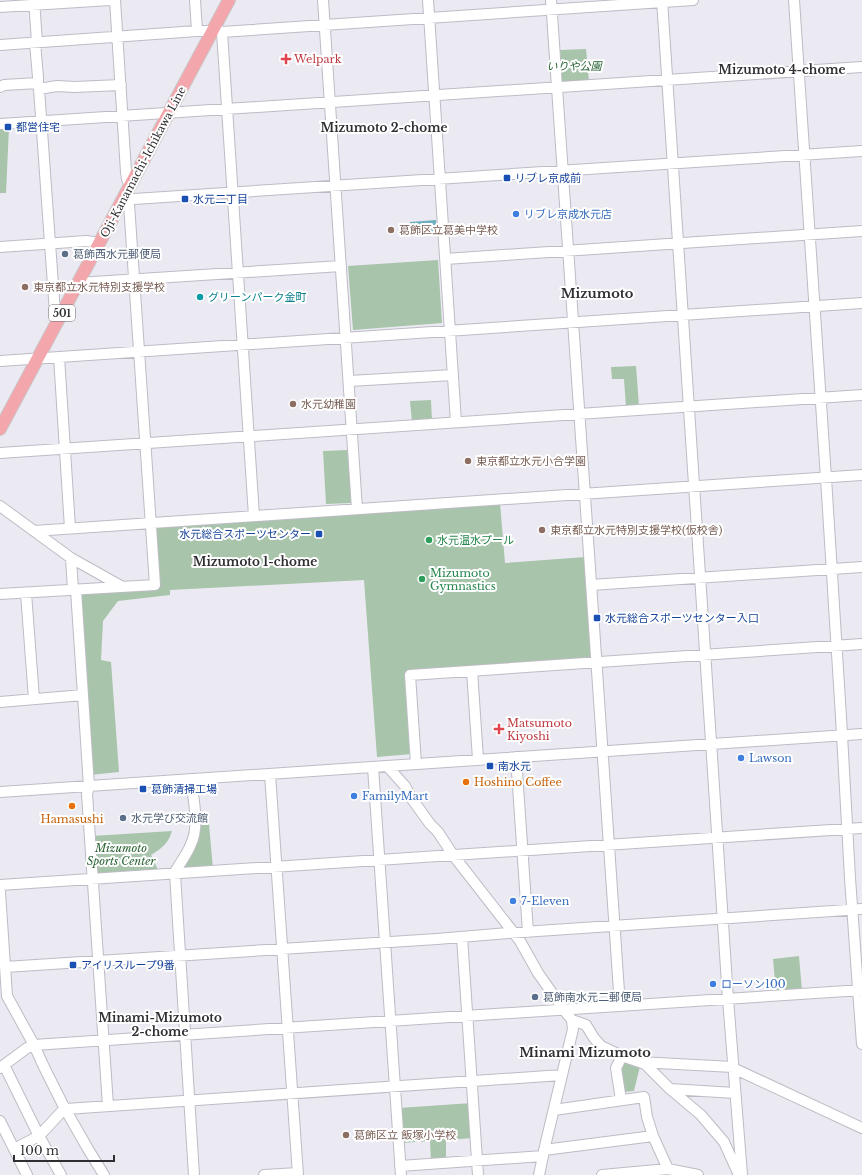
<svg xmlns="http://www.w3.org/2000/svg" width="862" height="1175" font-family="'Libre Baskerville','Noto Sans JP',serif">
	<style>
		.green { fill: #a8c4aa }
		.water { fill: #6eafbe }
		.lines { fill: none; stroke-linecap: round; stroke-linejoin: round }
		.minor-casing { stroke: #bdbcc5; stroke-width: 12 }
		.major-casing { stroke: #c9c9ca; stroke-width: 14 }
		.minor { stroke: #fff; stroke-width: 10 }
		.major { stroke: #f3a6ac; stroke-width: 12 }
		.health-dot { fill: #e0444e; stroke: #fff; stroke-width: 1.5 }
		.transit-dot { fill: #1a4fb4; stroke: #fff; stroke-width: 1.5 }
		.shop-dot { fill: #3f7fe0; stroke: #fff; stroke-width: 1.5 }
		.education-dot { fill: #8d6e63; stroke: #fff; stroke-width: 1.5 }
		.service-dot { fill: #5c6f8a; stroke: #fff; stroke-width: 1.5 }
		.culture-dot { fill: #0f9aa8; stroke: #fff; stroke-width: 1.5 }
		.leisure-dot { fill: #2e9e5b; stroke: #fff; stroke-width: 1.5 }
		.food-dot { fill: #e8710a; stroke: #fff; stroke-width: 1.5 }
		.labels { text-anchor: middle; stroke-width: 4; stroke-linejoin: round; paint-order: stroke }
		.shield { fill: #fff; stroke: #6d6d70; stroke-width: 1 }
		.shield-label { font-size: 10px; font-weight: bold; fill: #2f2e32 }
		.health-label { font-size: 11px; fill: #be3a42; stroke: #fff; text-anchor: start }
		.park-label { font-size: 11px; font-style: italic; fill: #276231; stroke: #fff }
		.transit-label { font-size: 11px; fill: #164399; stroke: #fff; text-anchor: start }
		.street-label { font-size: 11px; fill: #2f2e32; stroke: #fff }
		.shop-label { font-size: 11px; fill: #366cbe; stroke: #fff; text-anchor: start }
		.education-label { font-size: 11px; fill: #785e54; stroke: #fff; text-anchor: start }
		.service-label { font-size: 11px; fill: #4e5e75; stroke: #fff; text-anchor: start }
		.culture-label { font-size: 11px; fill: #0d838f; stroke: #fff; text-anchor: start }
		.leisure-label { font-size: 11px; fill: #27864d; stroke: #fff; text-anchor: start }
		.food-label { font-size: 11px; fill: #c56008; stroke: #fff; text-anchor: start }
		.neighbourhood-label { font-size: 12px; font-weight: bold; fill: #2f2e32; stroke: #fff }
		.quarter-label { font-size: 13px; font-weight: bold; fill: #2f2e32; stroke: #fff }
	</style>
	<rect width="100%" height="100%" fill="#ebeaf3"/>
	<!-- green -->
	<path class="green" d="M586 49 589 82 562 84 560 50Z
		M0 127H9L6 193H0Z
		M438 260 442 323 353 330 348 266Z
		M636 366 639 406 626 407 624 379H612L611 367Z
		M431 400 432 421 412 422 410 401Z
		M348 450 351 503 326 504 323 451Z
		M500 503 505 563 585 557 592 657 590 660 407 672 412 754 377 757 364 580 170 590V595L118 601 103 621 101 660 111 662 119 772 90 775 79 597 82 592 158 587 154 528Z
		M209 824 213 869 179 871 197 825Z
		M172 831C168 844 162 848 151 855L159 872 94 877 92 836Z
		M799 956 802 991 776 993 773 959Z
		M625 1062 640 1066 634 1091 623 1092 622 1068Z
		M472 1103 474 1138 446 1140V1160L431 1161 430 1141 401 1143 399 1108Z"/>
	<!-- water -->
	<path class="water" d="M436 220 437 234 411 235 410 222Z"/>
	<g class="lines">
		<defs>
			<path id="minor" d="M34 0 37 42
				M115 0 126 172 127 179 130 186
				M195 0 197 31
				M323 0 357 509
				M428 0 456 422
				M551 0 620 1006
				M662 0 728 999 742 1175
				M794 0 826 478 841 717 850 878 862 1044
				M0 7 110 0
				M214 28 222 32 254 516
				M222 32 693 0
				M35 43 38 77V83L39 89 55 313 57 316 60 318
				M0 45 197 31H213
				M0 87 4 85 38 83
				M39 89 57 86 74 87 121 85
				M0 124 862 67
				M124 197 130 200 134 199 862 151
				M0 247 86 241 93 242 99 245
				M445 259 862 231
				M78 283 341 266
				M59 357 70 528
				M0 361 862 303
				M349 381 453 375
				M0 453 862 395
				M0 506 71 558 121 586
				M34 531 862 475
				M71 558 73 590
				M591 585 862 567
				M76 590 89 786 87 794 108 1106
				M26 593 34 699
				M0 594 155 585 129 204 130 200
				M472 671 478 759
				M0 702 83 695
				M516 757 528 932
				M416 764 410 675 862 644
				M387 766 405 786 412 799 430 824 438 832 453 855 520 941 538 973 564 1010 572 1020 573 1029 546 1142 539 1175
				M373 767 401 1175
				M270 774 298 1175
				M0 792 862 734
				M174 874C179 864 187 855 191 844 200 826 193 798 191 779
				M175 874 194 1175
				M0 885 862 828
				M0 892 7 996 34 1045 44 1067 64 1107 88 1149 104 1175
				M462 937 478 1175
				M5 967 437 939 508 933 862 909
				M572 1020 586 1025 594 1038 601 1046 622 1056 645 1064 670 1089 701 1115 724 1142 739 1175
				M639 1062 733 1067
				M4 1065 39 1136 61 1175
				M0 1068 27 1048 34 1045 344 1024 862 990
				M733 1068 862 1128
				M670 1089 735 1093
				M621 1100 616 1068 622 1056
				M66 1109 562 1075
				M554 1110 644 1097 647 1117 653 1136 668 1169
				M0 1121 27 1175
				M14 1149 39 1136 65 1108
				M544 1150 653 1136
				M400 1166 543 1156
				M264 1175 298 1173
				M602 1175 668 1169 698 1175"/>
			<path id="major" d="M0 429 229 0"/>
		</defs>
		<!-- minor casing -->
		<use href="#minor" class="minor-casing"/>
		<!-- major casing -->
		<use href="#major" class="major-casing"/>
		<!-- minor -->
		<use href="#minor" class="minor"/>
		<!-- major -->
		<use href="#major" class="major"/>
	</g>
	<!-- markers -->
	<g class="health-dot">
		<path d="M284 53h4v4h4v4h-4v4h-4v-4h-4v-4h4z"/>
		<path d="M497 723h4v4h4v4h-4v4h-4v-4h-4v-4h4z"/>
	</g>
	<g class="transit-dot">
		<rect x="4" y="123" width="8" height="8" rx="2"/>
		<rect x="503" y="174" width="8" height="8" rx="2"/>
		<rect x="181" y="195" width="8" height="8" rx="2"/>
		<rect x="315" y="530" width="8" height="8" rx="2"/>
		<rect x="593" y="614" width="8" height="8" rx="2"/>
		<rect x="486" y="762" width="8" height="8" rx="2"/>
		<rect x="139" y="785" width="8" height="8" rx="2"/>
		<rect x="69" y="961" width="8" height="8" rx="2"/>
	</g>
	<g class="shop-dot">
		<circle cx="516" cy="214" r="4"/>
		<circle cx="741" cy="758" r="4"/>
		<circle cx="354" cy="796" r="4"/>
		<circle cx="513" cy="901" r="4"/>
		<circle cx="713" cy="984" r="4"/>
	</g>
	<g class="education-dot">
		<circle cx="391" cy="230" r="4"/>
		<circle cx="25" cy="287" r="4"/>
		<circle cx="293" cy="404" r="4"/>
		<circle cx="468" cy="461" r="4"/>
		<circle cx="542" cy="530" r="4"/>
		<circle cx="346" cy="1135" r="4"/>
	</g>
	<g class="service-dot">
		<circle cx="65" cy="254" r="4"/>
		<circle cx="123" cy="818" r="4"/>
		<circle cx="535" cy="997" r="4"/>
	</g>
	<circle class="culture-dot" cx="200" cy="297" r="4"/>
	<g class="leisure-dot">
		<circle cx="429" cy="540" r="4"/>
		<circle cx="422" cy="579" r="4"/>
	</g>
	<g class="food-dot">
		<circle cx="466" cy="782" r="4"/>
		<circle cx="72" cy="806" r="4"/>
	</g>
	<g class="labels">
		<!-- shield labels -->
		<rect class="shield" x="49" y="305" width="26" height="16" rx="3"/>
		<g class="shield-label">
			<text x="62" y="317">501</text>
		</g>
		<!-- health labels -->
		<g class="health-label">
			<text x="294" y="63">Welpark</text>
			<text x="507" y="727">Matsumoto<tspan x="507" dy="13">Kiyoshi</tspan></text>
		</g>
		<!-- park labels -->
		<g class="park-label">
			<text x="574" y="70">いりや公園</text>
			<text x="121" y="852">Mizumoto<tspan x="121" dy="13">Sports Center</tspan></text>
		</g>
		<!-- transit labels -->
		<g class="transit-label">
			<text x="16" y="131">都営住宅</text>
			<text x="515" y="182">リブレ京成前</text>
			<text x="193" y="203">水元二丁目</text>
			<text x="311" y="538" text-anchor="end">水元総合スポーツセンター</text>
			<text x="605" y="622">水元総合スポーツセンター入口</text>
			<text x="498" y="770">南水元</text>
			<text x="151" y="793">葛飾清掃工場</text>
			<text x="81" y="969">アイリスループ9番</text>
		</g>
		<!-- street labels -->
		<g class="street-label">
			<text transform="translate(143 162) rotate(-62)" y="4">Oji-Kanamachi-Ichikawa Line</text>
		</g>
		<!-- shop labels -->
		<g class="shop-label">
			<text x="524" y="218">リブレ京成水元店</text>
			<text x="749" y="762">Lawson</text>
			<text x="362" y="800">FamilyMart</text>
			<text x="521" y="905">7-Eleven</text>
			<text x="721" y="988">ローソン100</text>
		</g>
		<!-- education labels -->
		<g class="education-label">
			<text x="399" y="234">葛飾区立葛美中学校</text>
			<text x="33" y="291">東京都立水元特別支援学校</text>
			<text x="301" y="408">水元幼稚園</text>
			<text x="476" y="465">東京都立水元小合学園</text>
			<text x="550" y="534">東京都立水元特別支援学校(仮校舎)</text>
			<text x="354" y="1139">葛飾区立 飯塚小学校</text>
		</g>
		<!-- service labels -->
		<g class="service-label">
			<text x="73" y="258">葛飾西水元郵便局</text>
			<text x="131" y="822">水元学び交流館</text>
			<text x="543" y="1001">葛飾南水元二郵便局</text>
		</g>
		<!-- culture labels -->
		<g class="culture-label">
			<text x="208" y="301">グリーンパーク金町</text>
		</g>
		<!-- leisure labels -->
		<g class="leisure-label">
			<text x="437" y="544">水元温水プール</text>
			<text x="430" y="577">Mizumoto<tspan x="430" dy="13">Gymnastics</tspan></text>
		</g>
		<!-- food labels -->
		<g class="food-label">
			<text x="474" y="786">Hoshino Coffee</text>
			<text x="72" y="823" text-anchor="middle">Hamasushi</text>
		</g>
		<!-- neighbourhood labels -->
		<g class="neighbourhood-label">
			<text x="782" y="74">Mizumoto 4-chome</text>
			<text x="384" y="132">Mizumoto 2-chome</text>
			<text x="255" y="566">Mizumoto 1-chome</text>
			<text x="160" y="1022">Minami-Mizumoto<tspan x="160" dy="14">2-chome</tspan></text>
		</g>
		<!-- quarter labels -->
		<g class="quarter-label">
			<text x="597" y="298">Mizumoto</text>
			<text x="585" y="1057">Minami Mizumoto</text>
		</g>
	</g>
	<!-- scale -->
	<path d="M14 1155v6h100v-6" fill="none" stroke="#2f2e32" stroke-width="2"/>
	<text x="20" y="1155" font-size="12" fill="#2f2e32" stroke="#ffffff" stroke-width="3" paint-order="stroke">100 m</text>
</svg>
